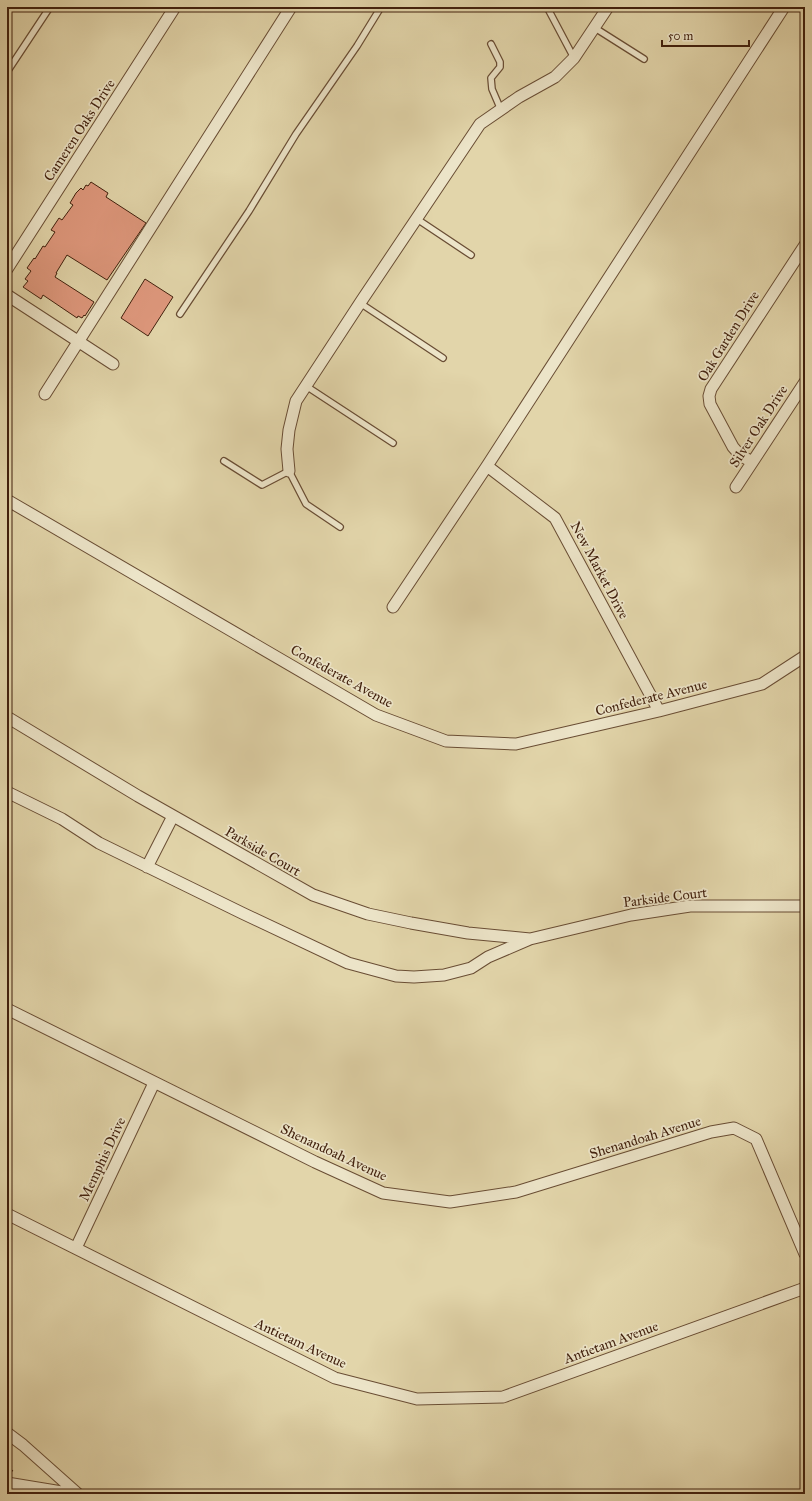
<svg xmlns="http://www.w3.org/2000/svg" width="812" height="1501" font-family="'IM FELL Great Primer',serif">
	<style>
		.building { fill: #df987d; stroke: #41200d }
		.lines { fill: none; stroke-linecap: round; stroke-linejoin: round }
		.lane-casing { stroke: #694d34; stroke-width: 8 }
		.street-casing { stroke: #694d34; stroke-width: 13 }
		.path { stroke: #41200d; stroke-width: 2; stroke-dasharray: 1 2; stroke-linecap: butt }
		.lane { stroke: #ece4c8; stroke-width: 5.5 }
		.street { stroke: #ece4c8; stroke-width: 11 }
		.labels { text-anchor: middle; stroke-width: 3.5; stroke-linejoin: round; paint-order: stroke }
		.street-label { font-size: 14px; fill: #41200d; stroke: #ece4c8 }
	</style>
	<rect width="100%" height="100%" fill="#e2d5aa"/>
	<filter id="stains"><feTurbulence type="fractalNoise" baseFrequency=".005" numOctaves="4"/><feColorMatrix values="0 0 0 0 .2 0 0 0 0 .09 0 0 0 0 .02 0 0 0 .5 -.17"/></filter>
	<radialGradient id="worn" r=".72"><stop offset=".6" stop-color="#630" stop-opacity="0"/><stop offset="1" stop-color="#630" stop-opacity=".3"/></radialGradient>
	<!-- building -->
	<path class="building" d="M91 182 108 193 106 197 146 223 107 280 67 255 56 273H57L55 277 94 302 85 316 84 315 82 318 78 316 77 318 43 295 41 299 23 287 28 281 25 279 31 271 27 268 34 258 35 259 43 246 45 247 55 232 51 230 59 218 62 220 73 205 70 203 76 193 81 188 83 190 86 185 88 186Z
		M145 279 173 297 148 336 121 318Z"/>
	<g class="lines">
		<defs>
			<path id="lane" d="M547 7 574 58
				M595 28 644 59
				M491 44 500 62V67L491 78 492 89 501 110
				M7 72 50 7
				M417 219 471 255
				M360 303 443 358
				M180 314 249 211 296 134 357 46 381 7
				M306 386 393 443
				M224 461 262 485 289 471 306 504 340 527"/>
			<path id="street" d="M7 269 175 7
				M7 295 113 364
				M45 394 291 7
				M752 462 740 455 733 447 710 404 709 396 711 389 805 245
				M487 466 555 518 659 711
				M289 471 287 449 289 430 296 401 362 300 480 124 519 97 555 77 574 58 608 7
				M736 487 805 382
				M7 500 376 715 446 741 516 744 659 711 762 684 805 656
				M393 607 487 466 784 7
				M7 717 138 796 313 895 368 914 411 923 468 933 530 939
				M7 792 62 819 99 843 242 913 348 963 396 976 414 977 444 975 471 968 488 957 530 939 631 915 690 906H805
				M147 867 173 816
				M7 1009 315 1162 383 1193 450 1202 516 1192 711 1132 734 1128 756 1139 805 1254
				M7 1214 335 1378 417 1399 503 1397 805 1288
				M76 1248 154 1083
				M7 1433 23 1445 78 1494
				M7 1483 74 1494
				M804 1494H805"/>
		</defs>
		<!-- lane casing -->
		<use href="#lane" class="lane-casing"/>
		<!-- street casing -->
		<use href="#street" class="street-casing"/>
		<!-- path -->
		<path class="path" d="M7 1467 14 1472"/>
		<!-- lane -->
		<use href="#lane" class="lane"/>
		<!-- street -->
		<use href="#street" class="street"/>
	</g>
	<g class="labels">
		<!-- street labels -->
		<g class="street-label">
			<text transform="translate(79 130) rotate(-57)" y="5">Cameren Oaks Drive</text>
			<text transform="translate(728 336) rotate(-58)" y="5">Oak Garden Drive</text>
			<text transform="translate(758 426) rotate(-57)" y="5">Silver Oak Drive</text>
			<text transform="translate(600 570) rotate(62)" y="5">New Market Drive</text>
			<text transform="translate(342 676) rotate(29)" y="5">Confederate Avenue</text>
			<text transform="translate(651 697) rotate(-14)" y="5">Confederate Avenue</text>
			<text transform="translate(263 851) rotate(30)" y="5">Parkside Court</text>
			<text transform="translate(665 897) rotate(-7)" y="5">Parkside Court</text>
			<text transform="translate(645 1137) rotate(-17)" y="5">Shenandoah Avenue</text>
			<text transform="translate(334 1152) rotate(25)" y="5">Shenandoah Avenue</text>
			<text transform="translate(102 1159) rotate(-65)" y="5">Memphis Drive</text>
			<text transform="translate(611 1342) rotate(-20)" y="5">Antietam Avenue</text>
			<text transform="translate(301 1343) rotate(25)" y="5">Antietam Avenue</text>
		</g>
	</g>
	<!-- margin -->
	<rect width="812" height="1501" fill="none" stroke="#e2d5aa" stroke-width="24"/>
	<rect x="8" y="8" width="796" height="1485" fill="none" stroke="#41200d" stroke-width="2"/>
	<rect x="12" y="12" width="788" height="1477" fill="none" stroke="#41200d"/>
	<!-- scale -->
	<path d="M662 40v6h87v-6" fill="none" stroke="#41200d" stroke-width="2"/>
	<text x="668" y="40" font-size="12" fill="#41200d" stroke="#ece4c8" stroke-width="3" paint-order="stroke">50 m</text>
	<rect width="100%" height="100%" filter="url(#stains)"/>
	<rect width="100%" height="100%" fill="url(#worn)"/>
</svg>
